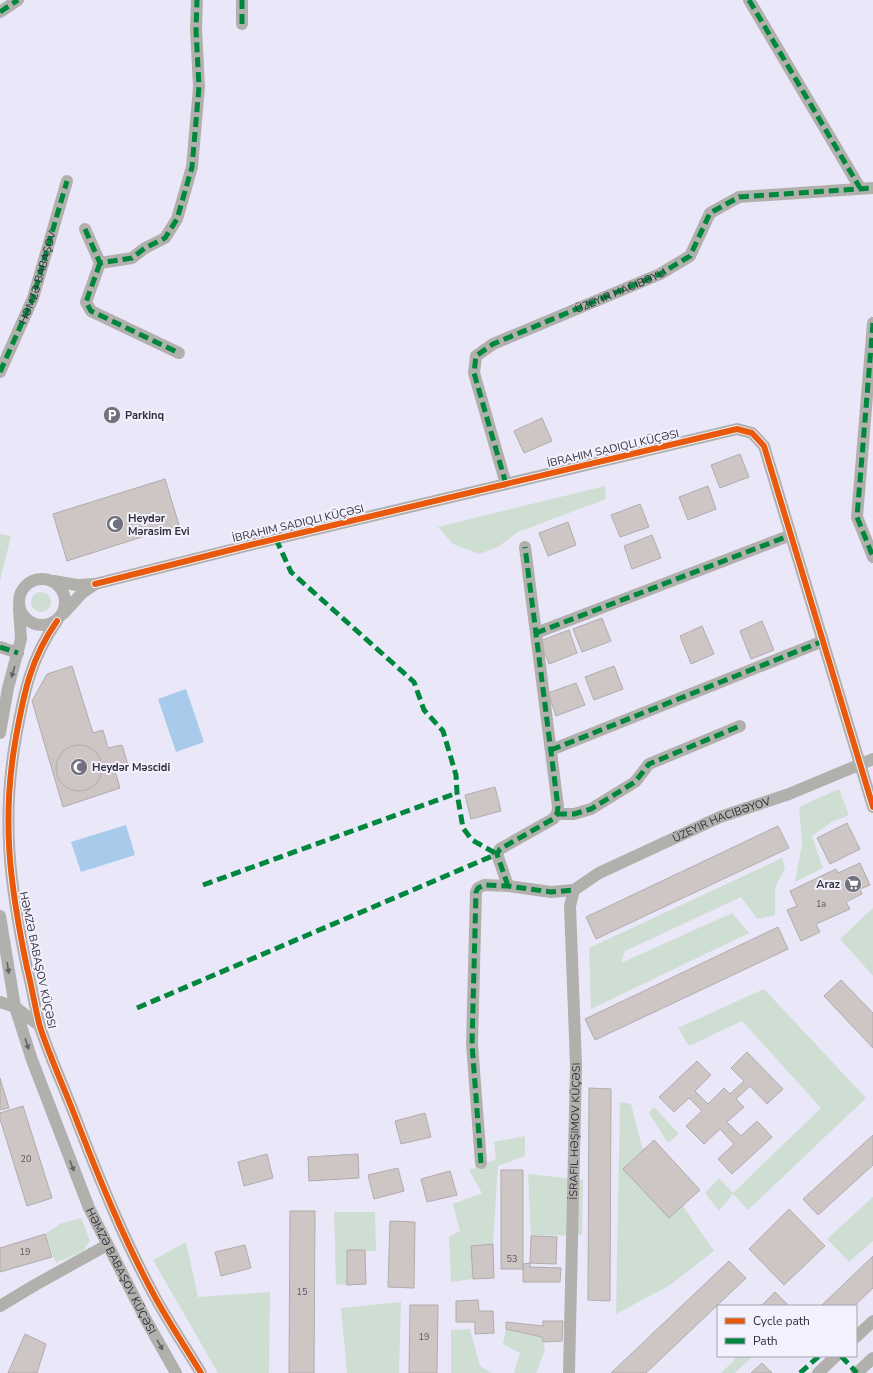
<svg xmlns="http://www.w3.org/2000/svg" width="873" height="1373" font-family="'Nunito Sans',sans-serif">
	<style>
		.green { fill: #ceded2 }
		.water { fill: #a8caeb }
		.building { fill: #cec6c4; stroke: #b0abae }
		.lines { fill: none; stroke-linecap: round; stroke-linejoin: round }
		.minor { stroke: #b2b0ad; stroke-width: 12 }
		.quiet { stroke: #00873e; stroke-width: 5; stroke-dasharray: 10 5; stroke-linecap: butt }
		.cycleway-casing { stroke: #f2f1fd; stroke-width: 8 }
		.cycleway { stroke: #e8590c; stroke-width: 6 }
		.oneway { fill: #646368 }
		.labels { text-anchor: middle; stroke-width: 4; stroke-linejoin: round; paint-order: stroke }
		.number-label { font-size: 9px; fill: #58555c }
		.street-label { font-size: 11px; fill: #302f3a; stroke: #f2f1fd }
		.poi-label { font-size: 11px; font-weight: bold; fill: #302f3a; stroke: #f2f1fd; text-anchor: start }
	</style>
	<rect width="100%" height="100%" fill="#eae8f8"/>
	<!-- green -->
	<path class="green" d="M605 486 606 499 518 532 498 547 479 554 453 544 438 527Z
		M0 534 11 536 0 581Z
		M31 602a10 10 0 1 1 20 0a10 10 0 1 1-20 0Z
		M839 789 849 815 832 822 812 836 823 868 795 882 802 844 799 807Z
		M782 858 785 868 775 888V915L757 919 741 897 625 951 621 963 732 913 749 933 591 1009 589 948Z
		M873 908V976L840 939Z
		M764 989 866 1098 748 1210 733 1194 719 1211 705 1193 719 1178 733 1193 821 1108 742 1021 689 1046 678 1028Z
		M620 1102 631 1104 642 1147 714 1251 670 1285 616 1314Z
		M654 1107 679 1134 668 1143 649 1113Z
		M525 1136V1156L498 1166 493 1244 471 1246 473 1279 451 1282 449 1237 460 1231 453 1204 482 1193 469 1170 496 1159 494 1142Z
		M528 1174 583 1180 582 1235 531 1236Z
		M873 1197V1241L849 1262 827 1239Z
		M334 1212H375L376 1251H347V1285L336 1284Z
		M81 1218 90 1241 83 1251 56 1263 45 1234 62 1223Z
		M186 1242 198 1297 270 1292 269 1373H218L153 1260Z
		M401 1302 399 1373H347L341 1308Z
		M470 1329 480 1366 492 1373H451V1330Z
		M506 1329 542 1337 545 1350 536 1373H514L520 1353 503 1344Z
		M731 1356H753L735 1373H721L735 1359Z"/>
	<!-- water -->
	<path class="water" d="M186 689 204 742 176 752 158 699Z
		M126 825 135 855 81 872 71 842Z"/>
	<!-- building -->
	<path class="building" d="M542 418 552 441 524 453 514 431Z
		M740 454 749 477 720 488 711 465Z
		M165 479 179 525 67 561 53 514Z
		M708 486 716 509 688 520 679 497Z
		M640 504 649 527 620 537 611 515Z
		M568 522 576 545 548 556 539 533Z
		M652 535 661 558 632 569 624 546Z
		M602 618 611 641 582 652 573 629Z
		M762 621 774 650 751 659 740 631Z
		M702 626 714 654 691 664 680 636Z
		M569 630 577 653 549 664 540 641Z
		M72 666 93 733 103 730 108 748 122 745 128 765 114 768 120 788 63 807 32 701 47 674Z
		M614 666 623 689 594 700 585 677Z
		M576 683 585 705 556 716 548 693Z
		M56 768a23 23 0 1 1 46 0a23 23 0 1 1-46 0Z
		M495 787 501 811 471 819 465 795Z
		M847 823 860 849 830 864 817 838Z
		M778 826 789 848 596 939 586 917Z
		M860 863 870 885 860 889 862 894 846 902 850 909 816 924 820 932 801 941 787 910 797 906 790 891 836 869 838 873Z
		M778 927 788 949 595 1040 585 1019Z
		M841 980 873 1013V1048L824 996Z
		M747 1052 783 1089 767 1104 750 1086 736 1099 744 1107 727 1122 741 1136 757 1121 772 1137 732 1174 718 1159 734 1144 720 1129 704 1144 686 1126 702 1111 689 1098 674 1112 659 1097 697 1061 711 1075 695 1091 708 1104 724 1088 730 1094 744 1081 731 1068Z
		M0 1078 9 1108 0 1110Z
		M589 1088 611 1089 610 1301 588 1300Z
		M23 1106 52 1198 27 1206 0 1119V1113Z
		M425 1113 431 1137 401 1144 395 1121Z
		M873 1135V1165L818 1215 803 1199Z
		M654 1140 700 1190 669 1218 623 1169Z
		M267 1154 273 1178 244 1186 238 1162Z
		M358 1154 359 1178 309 1181 308 1157Z
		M398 1168 404 1191 374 1199 368 1175Z
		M501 1170H523V1269H501Z
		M450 1171 457 1195 427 1202 421 1179Z
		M789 1209 825 1246 784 1285 749 1249Z
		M290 1211H315L314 1373H289Z
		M390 1221 415 1222 414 1288 388 1287Z
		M45 1234 52 1257 0 1272V1248Z
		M531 1236 557 1237 556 1264 530 1263Z
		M493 1244 494 1278 473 1279 471 1246Z
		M245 1245 251 1268 221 1276 215 1252Z
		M347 1250H365L366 1284 347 1285Z
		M873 1256V1288L854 1306H821Z
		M729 1261 746 1278 646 1373H611Z
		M530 1263V1267L561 1268 560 1282H523V1264Z
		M775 1292 789 1306H761Z
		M478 1300 479 1311H493L494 1333 475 1334V1322H456V1301Z
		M410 1305H438L437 1373H409Z
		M543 1321H563L562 1341 543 1342 542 1337 506 1329V1322L543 1326Z
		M25 1334 46 1344 37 1373H8Z
		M762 1363 772 1373H751Z"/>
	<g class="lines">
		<!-- minor -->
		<g class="minor">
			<path d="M749 0 860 188"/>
			<path d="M0 12 18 0"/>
			<path d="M242 24V0"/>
			<path d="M85 229 100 263 132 258 145 248 165 238 177 219 192 167 199 87 196 29 197 0"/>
			<path d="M100 263 86 302 91 311 179 353"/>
			<path d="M873 323 857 517 873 557"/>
			<path d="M0 372 33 298 67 181"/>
			<path d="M506 484 474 373 476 356 493 344 660 274 690 256 710 213 739 197 873 188"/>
			<circle cx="42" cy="602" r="23"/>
			<path d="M54 581 77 585 95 584 82 593 64 613"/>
			<path d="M95 584 254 544 737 429 752 433 764 446 873 807"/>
			<path d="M57 621C31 658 24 692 16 737 1 820 10 886 27 968 32 987 35 1008 40 1027 51 1060 66 1092 78 1124 101 1183 125 1242 155 1297 169 1323 186 1348 201 1373"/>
			<path d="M536 633 791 535"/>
			<path d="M0 647 18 653"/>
			<path d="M0 733 8 688 21 639 19 609"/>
			<path d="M551 750 823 641"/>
			<path d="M557 814H574L591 809 635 782 649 764 740 726"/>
			<path d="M508 886 497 854 500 849 553 819 557 814 558 807 525 547"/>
			<path id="s1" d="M574 890 599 873 720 817 789 794 873 759"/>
			<path id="s2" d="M0 916 15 1007 32 1060 89 1208 146 1320 176 1373"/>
			<path d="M0 1002 15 1007 40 1026"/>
			<path d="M481 1163 472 1044 476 892 478 888 484 885 508 886 551 892 574 890"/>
			<path d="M0 1306 35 1285 107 1245"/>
			<path d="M856 1337 873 1321"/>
			<path id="s3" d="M569 1373 576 1065 570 906 574 890"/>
			<path d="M818 1373 836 1356"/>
			<path d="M857 1373 873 1358"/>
		</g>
		<!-- quiet -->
		<g class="quiet">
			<path d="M749 0 860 188"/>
			<path d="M0 12 18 0"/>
			<path d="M242 24V0"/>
			<path d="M85 229 100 263 132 258 145 248 165 238 177 219 192 167 199 87 196 29 197 0"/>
			<path d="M100 263 86 302 91 311 179 353"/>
			<path d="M873 323 857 517 873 557"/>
			<path id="s4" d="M0 372 33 298 67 181"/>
			<path id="s5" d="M506 484 474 373 476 356 493 344 660 274 690 256 710 213 739 197 873 188"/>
			<path d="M276 539 291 572 414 682 424 710 443 731 456 775 457 793 463 828 472 840 497 854"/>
			<path d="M536 633 791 535"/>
			<path d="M0 647 18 653"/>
			<path d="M551 750 823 641"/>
			<path d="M557 814H574L591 809 635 782 649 764 740 726"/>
			<path d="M203 885 457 793"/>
			<path d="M508 886 497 854 500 849 553 819 557 814 558 807 525 547"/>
			<path d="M137 1008 497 854"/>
			<path d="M481 1163 472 1044 476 892 478 888 484 885 508 886 551 892 574 890"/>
			<path d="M841 1356 857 1373"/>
			<path d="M800 1373 819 1356"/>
		</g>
		<defs>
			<path id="cycleway" d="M95 584 254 544 737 429 752 433 764 446 873 807
				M57 621C31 658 24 692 16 737 1 820 10 886 27 968 32 987 35 1008 40 1027 51 1060 66 1092 78 1124 101 1183 125 1242 155 1297 169 1323 186 1348 201 1373"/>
		</defs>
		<!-- cycleway casing -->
		<use href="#cycleway" class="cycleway-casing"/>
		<!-- cycleway -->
		<use href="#cycleway" class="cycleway"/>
	</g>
	<!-- one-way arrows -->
	<defs><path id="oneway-solid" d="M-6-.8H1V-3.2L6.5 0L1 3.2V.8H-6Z"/></defs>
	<g class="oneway">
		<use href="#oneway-solid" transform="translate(13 672) rotate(107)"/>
		<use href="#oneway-solid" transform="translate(8 968) rotate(81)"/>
		<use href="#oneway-solid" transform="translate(27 1044) rotate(72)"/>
		<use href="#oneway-solid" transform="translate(72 1166) rotate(69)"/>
		<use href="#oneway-solid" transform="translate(160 1345) rotate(60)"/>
	</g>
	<!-- icons -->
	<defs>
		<symbol id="parking-disc" viewBox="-11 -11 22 22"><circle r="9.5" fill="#71707c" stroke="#f2f1fd"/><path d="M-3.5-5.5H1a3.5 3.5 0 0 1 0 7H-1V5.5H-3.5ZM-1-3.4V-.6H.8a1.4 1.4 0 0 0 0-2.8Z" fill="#fff"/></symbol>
		<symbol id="mosque-disc" viewBox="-11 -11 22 22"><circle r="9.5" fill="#71707c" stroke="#f2f1fd"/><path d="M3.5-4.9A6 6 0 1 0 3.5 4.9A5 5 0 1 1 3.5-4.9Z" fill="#fff"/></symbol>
		<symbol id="supermarket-disc" viewBox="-11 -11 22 22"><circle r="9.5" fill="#71707c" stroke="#f2f1fd"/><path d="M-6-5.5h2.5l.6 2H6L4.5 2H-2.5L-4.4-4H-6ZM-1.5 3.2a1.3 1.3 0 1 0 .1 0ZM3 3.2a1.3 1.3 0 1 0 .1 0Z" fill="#fff"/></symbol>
	</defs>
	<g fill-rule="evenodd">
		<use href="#parking-disc" x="102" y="405" width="20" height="20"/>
		<use href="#mosque-disc" x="105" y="514" width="20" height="20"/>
		<use href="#mosque-disc" x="69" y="757" width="20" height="20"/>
		<use href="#supermarket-disc" x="843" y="874" width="20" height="20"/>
	</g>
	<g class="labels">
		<!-- number labels -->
		<g class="number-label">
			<text x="821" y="907">1a</text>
			<text x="26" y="1162">20</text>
			<text x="25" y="1255">19</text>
			<text x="512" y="1262">53</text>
			<text x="302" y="1295">15</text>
			<text x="424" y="1340">19</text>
		</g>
		<!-- street labels -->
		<g class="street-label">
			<text dy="4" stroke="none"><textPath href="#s4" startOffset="102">HƏMZƏ BABAŞOV</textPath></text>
			<text dy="4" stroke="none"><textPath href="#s5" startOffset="292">ÜZEYIR HACIBƏYLI</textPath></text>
			<text transform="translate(613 448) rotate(-13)" y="4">İBRAHIM SADIQLI KÜÇƏSI</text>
			<text transform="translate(298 523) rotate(-13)" y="4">İBRAHIM SADIQLI KÜÇƏSI</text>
			<text dy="4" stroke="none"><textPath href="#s1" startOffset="164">ÜZEYIR HACIBƏYOV</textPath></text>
			<text transform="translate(38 960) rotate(78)" y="4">HƏMZƏ BABAŞOV KÜÇƏSI</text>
			<text dy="4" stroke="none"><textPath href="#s3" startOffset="242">İSRAFIL HƏŞIMOV KÜÇƏSI</textPath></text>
			<text dy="4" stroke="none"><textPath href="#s2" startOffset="377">HƏMZƏ BABAŞOV KÜÇƏSI</textPath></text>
		</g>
		<!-- poi labels -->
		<g class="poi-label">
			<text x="125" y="419">Parkinq</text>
			<text x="128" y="522">Heydər<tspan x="128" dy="13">Mərasim Evi</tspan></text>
			<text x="92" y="771">Heydər Məscidi</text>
			<text x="840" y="888" text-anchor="end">Araz</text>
		</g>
	</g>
	<!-- legend -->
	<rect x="717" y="1305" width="140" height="52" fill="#f2f1fd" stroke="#a4a3af"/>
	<rect x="725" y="1318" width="20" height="6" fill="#e8590c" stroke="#a4a3af"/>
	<text x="753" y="1325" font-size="12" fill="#302f3a">Cycle path</text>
	<rect x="725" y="1338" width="20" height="6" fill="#00873e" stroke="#a4a3af"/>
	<text x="753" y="1345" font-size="12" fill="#302f3a">Path</text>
</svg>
